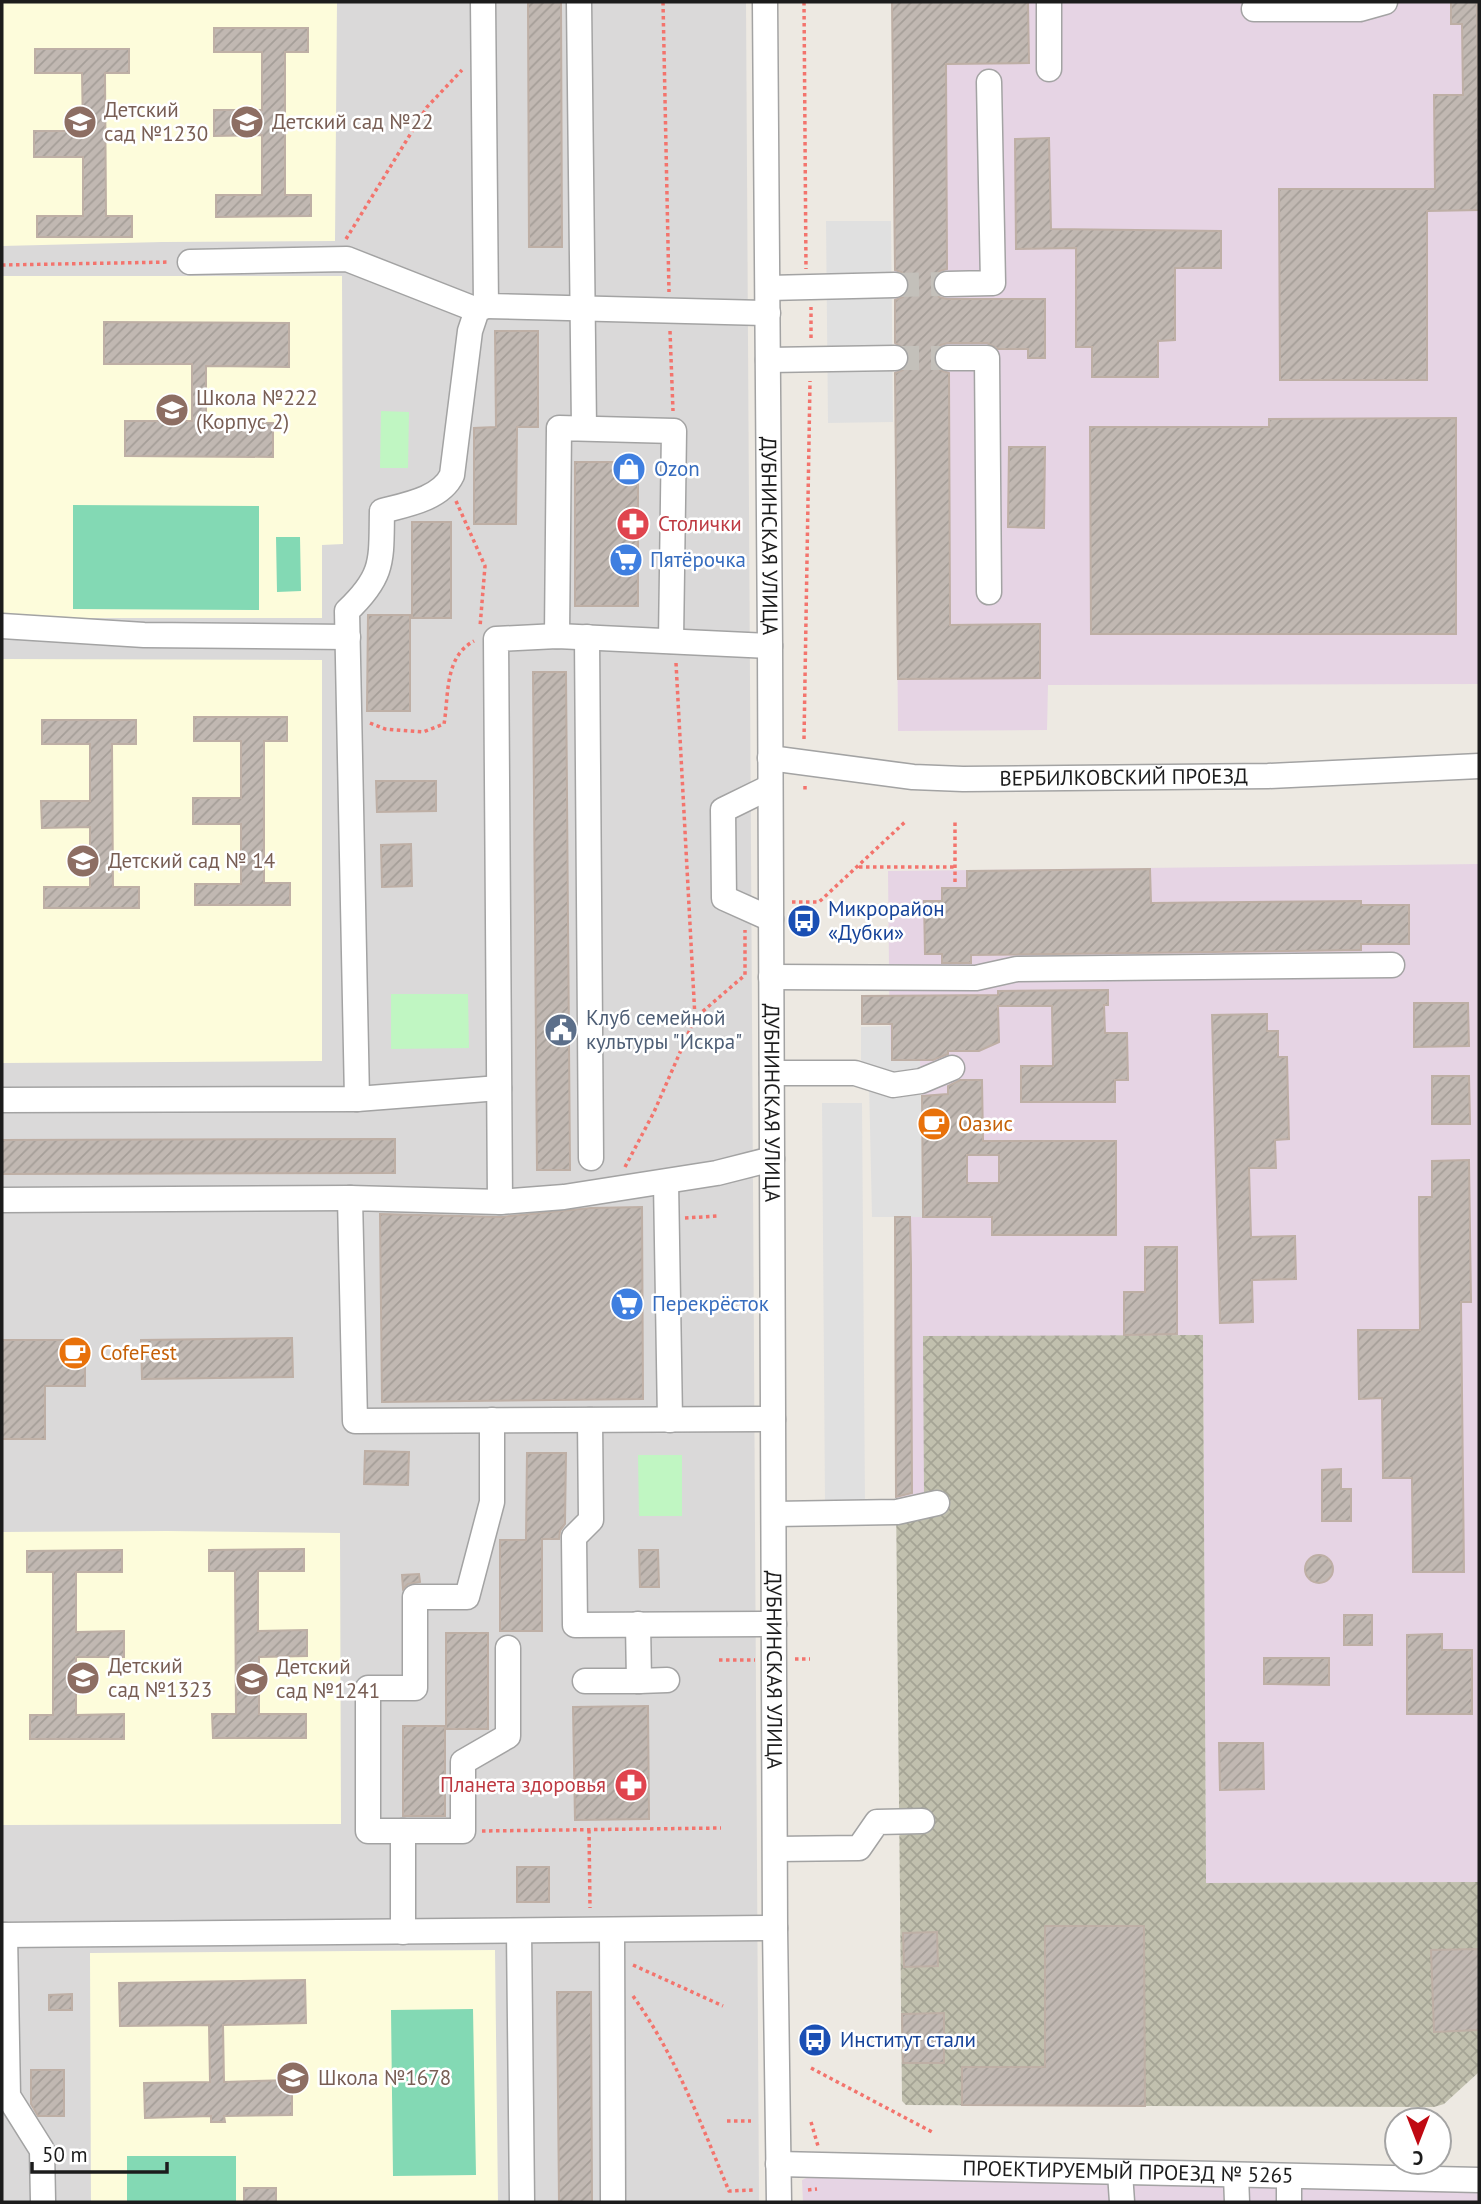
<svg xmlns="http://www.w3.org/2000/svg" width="1481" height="2204" font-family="'PT Sans',sans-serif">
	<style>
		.residential { fill: #dad9d9 }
		.industrial { fill: #e6d4e4 }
		.education { fill: #fdfcdb }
		.construction { fill: url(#construction-cross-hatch) }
		.park { fill: #c0f6c2 }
		.pitch { fill: #83d9b4 }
		.parking { fill: #e0e0e0 }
		.building { fill: url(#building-hatch); stroke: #beafa5; stroke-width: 2; fill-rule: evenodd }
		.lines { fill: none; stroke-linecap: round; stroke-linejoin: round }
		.minor-tunnel { stroke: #c3c0ba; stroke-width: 24; stroke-dasharray: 24 12; stroke-linecap: butt }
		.minor-casing { stroke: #a3a3a3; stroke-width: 27 }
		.path { stroke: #f3746d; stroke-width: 3.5; stroke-dasharray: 3.5 3.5; stroke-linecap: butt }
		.minor { stroke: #fff; stroke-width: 24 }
		.labels { text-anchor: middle; stroke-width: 5; stroke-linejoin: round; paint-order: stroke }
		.education-label { font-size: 21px; fill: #785e54; stroke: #fff; text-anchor: start }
		.shop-label { font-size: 21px; fill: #366cbe; stroke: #fff; text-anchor: start }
		.health-label { font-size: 21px; fill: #be3a42; stroke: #fff; text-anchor: start }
		.street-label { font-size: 21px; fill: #1c1c1c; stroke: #fff }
		.transit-label { font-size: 21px; fill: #164399; stroke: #fff; text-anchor: start }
		.service-label { font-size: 21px; fill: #4e5e75; stroke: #fff; text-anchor: start }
		.food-label { font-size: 21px; fill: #c56008; stroke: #fff; text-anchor: start }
	</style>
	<defs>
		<pattern id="construction-cross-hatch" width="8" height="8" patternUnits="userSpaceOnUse" patternTransform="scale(1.75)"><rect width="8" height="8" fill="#c1c0ae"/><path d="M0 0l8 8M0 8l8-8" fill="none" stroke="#a5a495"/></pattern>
		<pattern id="building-hatch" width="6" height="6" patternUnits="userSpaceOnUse" patternTransform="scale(1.75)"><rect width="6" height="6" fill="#c1b8b2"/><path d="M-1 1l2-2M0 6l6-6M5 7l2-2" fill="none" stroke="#a59e98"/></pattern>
	</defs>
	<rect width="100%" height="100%" fill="#ede9e2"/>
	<!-- residential -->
	<path class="residential" d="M2 2H746L759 2202H2Z"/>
	<!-- industrial -->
	<path class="industrial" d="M892 2H1479V684L1048 685 1047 730 898 731Z
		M1479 864V1882L1206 1883 1203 1335 924 1498H896L895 1217H923L922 1094 920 1062H890L888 871Z
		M811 2176 1479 2188V2202H803L802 2180Z"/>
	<!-- education -->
	<path class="education" d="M2 2H337L335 241 162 242 2 246Z
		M2 276H342L343 544 322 545V618H2Z
		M2 659 322 660V1061L2 1063Z
		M167 1531 340 1533 341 1824 2 1825V1532Z
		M495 1950 498 2202H91L90 1953Z"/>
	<!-- construction -->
	<path class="construction" d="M1203 1335 1206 1883 1479 1882V2072L1444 2104 1434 2107 906 2105 902 2101 896 1498 924 1497 923 1336Z"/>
	<!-- park -->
	<path class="park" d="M381 411 409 412 408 468H380Z
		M391 994H468L469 1048 391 1049Z
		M638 1455H682V1516H639Z"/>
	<!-- pitch -->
	<path class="pitch" d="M73 505 259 506V610L73 609Z
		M276 537H300L301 591 277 592Z
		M473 2009 476 2175 393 2176 391 2010Z
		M127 2156H236V2202H127Z"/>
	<!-- parking -->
	<path class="parking" d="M826 221H891L893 422 828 423Z
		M890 1026 891 1061H920L923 1217H872L869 1083 861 1060V1027Z
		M822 1103H862L865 1502H825Z"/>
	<!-- building -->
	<path class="building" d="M528 2H561L562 247H529Z
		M892 2H1028L1029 63 946 64 947 269 940 271 934 276 932 285 939 297 947 299H1045V358H1028V349H998L987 343H948L941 345 936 350 933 359 940 370 949 373 950 625 1040 624V678L898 679 895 373 903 370 910 358 907 350 895 343V300L903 297 910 285 907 277 901 272 895 270Z
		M1451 2H1477L1479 210 1427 211V380H1280L1279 189H1435L1434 95H1463L1462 24H1451Z
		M214 28H308V52H285V195H311V216L216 217V195H262V135L214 136V110H262V52H214Z
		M35 49H129V73H105L106 216H132V237H37V216H83V157H34V131H83L82 73H35Z
		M1049 138 1051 229 1221 231V268H1175V340L1158 341V377H1092V347H1076V248L1016 249 1015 139Z
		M104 322 289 323V367L206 366V423H273V457L125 456V421H192V364H104Z
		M495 331H538V427H517L516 524H474V428L496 427Z
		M1456 418V634H1091L1090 427H1269V419Z
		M1009 447H1045L1044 528 1008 527Z
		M575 462H638V606H575Z
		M412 522H451V618H412Z
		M368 615H410V711H367Z
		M533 672H566L570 1170H537Z
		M194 717H287V741H264V883H290V905H195V884H241V824H193V798H241V741H194Z
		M42 720H136V744H112L113 887H139V908H44V887H90V827L42 828 41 801H90V744H42Z
		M376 781H436V811L377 812Z
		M411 844 412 886 382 887 381 845Z
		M1150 869 1151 903 1361 901V905H1409V944H1361V950L971 955V963H942V954H925L924 901H942V888H967V871Z
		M1108 990V1005H1104L1105 1033H1127L1128 1080H1115V1102H1021V1066H1053L1052 1006H998L999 1042 979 1051H948V1054L933 1060H892V1024H862V996L998 995V991Z
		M1414 1003H1468L1469 1046 1414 1047Z
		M1267 1014V1031H1278V1057H1287L1289 1139 1275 1140 1276 1168H1249L1251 1237 1295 1236 1296 1279 1252 1280 1253 1322 1220 1323 1212 1015Z
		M1432 1076H1469L1470 1124H1432Z
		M960 1080H982L983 1141H1116V1235H992V1217H923L922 1096 948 1094V1086ZM967 1155H999V1183H967Z
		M395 1139V1173L2 1174V1140Z
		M1469 1160 1471 1302H1461L1464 1572H1413L1412 1478H1383L1382 1398 1359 1399 1358 1330H1420L1419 1197H1432V1161Z
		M642 1207 643 1399 382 1402 380 1214 501 1217 591 1208Z
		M895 1217H910L911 1264 912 1493 896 1497Z
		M1145 1247H1177V1334L1124 1335V1292H1145Z
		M292 1338 293 1377 142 1379 141 1340Z
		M2 1340H85V1386H45V1439H2Z
		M365 1451 409 1452 408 1485 364 1484Z
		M527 1453H566L565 1524 560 1531 559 1539H542V1631H500V1540H526Z
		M1341 1469V1489H1351V1521H1322V1470Z
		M304 1549V1571H258V1631L307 1630V1656L259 1657V1714H306V1738H213L212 1714H236L235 1571H209V1550Z
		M122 1550V1572H76V1632L124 1631V1657H76V1715L124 1714V1739H30V1715H53V1572H27V1551Z
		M639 1550H658L659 1587H640Z
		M1305 1569a14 14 0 1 1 28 0a14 14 0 1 1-28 0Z
		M419 1574 420 1582 408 1584 403 1589 402 1575Z
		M1344 1615H1372V1645H1344Z
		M446 1633H488V1729H446Z
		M1442 1634V1650H1472V1714H1407V1635Z
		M1264 1658H1329V1685L1264 1684Z
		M648 1706 649 1819 575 1820 573 1707Z
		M403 1726H445V1816H403Z
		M1219 1743H1263L1264 1789 1220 1790Z
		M517 1867H549V1902H517Z
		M1045 1926H1144L1145 2106 962 2105V2067H1045Z
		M937 1932 938 1966 904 1967 903 1933Z
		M1479 1949V2030L1434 2032 1431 1950Z
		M305 1980 306 2023 223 2025 224 2082 292 2080V2115L224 2116 225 2122H211V2116L145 2118 144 2083 210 2082 209 2025 120 2026 119 1983Z
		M557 1992H591L592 2202H559Z
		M72 1994V2010H49V1995Z
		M944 2013V2063H903L902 2014Z
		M31 2070H64V2116H38L31 2104Z
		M244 2188H276V2202H244Z"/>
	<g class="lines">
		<!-- minor-tunnel -->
		<path class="minor-tunnel" d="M895 285 947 284
			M895 358H948"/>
		<defs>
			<g id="minor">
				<path d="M483 2 486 306 768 313"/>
				<path d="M579 2 584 428"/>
				<path id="s1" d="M765 2 770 646 775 1928 779 2202"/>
				<path d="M1049 2V69"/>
				<path d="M1254 9H1360L1385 2"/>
				<path d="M190 262 347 259 477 310"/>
				<path d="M947 284 993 283 989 82"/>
				<path d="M768 288 895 285"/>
				<path d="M948 358H987L989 592"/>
				<path d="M768 360 895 358"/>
				<path d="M2 626 144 635 348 637"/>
				<path d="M557 636 559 428 674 431 671 641"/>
				<path d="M587 637 591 1158"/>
				<path id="s2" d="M770 758 913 777 963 779 1268 776 1479 766"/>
				<path d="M770 787 723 810 724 898 771 919"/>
				<path d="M771 977 976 978 1017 969 1392 965"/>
				<path d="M772 1073H855L893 1085 921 1081 952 1068"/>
				<path d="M357 1099 347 611C385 575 381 560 382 511 405 505 441 499 452 475L470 331 477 310 486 306"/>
				<path d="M2 1100 357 1099 499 1088"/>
				<path d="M772 1159 717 1173 564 1197 500 1202 350 1198 355 1421 773 1419"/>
				<path d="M666 1182 670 1420"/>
				<path d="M2 1200 350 1198"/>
				<path d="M500 1202 496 639 557 636 770 646"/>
				<path d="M590 1420 591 1520 574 1537 575 1625 774 1624"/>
				<path d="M774 1514 897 1512 937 1503"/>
				<path d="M585 1681H639L638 1624"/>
				<path d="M639 1681 667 1680"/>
				<path d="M403 1831H463V1762L508 1736V1648"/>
				<path d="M776 1849 859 1848 877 1822 922 1821"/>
				<path d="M612 1930 613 2202"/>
				<path d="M519 1931 522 2202"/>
				<path d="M403 1932V1831H368V1688H415V1597H467L492 1502V1420"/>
				<path d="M2 1935 775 1928"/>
				<path d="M5 1935 8 2096 42 2150 43 2201"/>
				<path id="s3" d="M778 2164 1479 2180"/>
				<path d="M1120 2173 1122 2202"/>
				<path d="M1236 2176 1237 2202"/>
				<path d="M1289 2177V2202"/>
			</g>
		</defs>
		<!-- minor casing -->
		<use href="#minor" class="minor-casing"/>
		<!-- path -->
		<path class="path" d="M663 2 669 292
			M804 2 806 269
			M346 239 427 107 462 70
			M2 265 170 262
			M670 331 673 411
			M811 338V307
			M456 501 485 566 480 627
			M676 663 695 1018
			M370 723 385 729 423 732 444 724C449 695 444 657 474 641
			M804 739 810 381
			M805 786V792
			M859 867H954
			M955 882V822
			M792 902H819L905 822
			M625 1167 654 1112 695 1018 745 975V930
			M685 1218 718 1216
			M795 1659H810
			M719 1660H755
			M589 1830 590 1908
			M482 1831 721 1828
			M633 1965 723 2006
			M633 1996C676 2056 701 2124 729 2191L754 2190
			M811 2068 934 2133
			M727 2121H751
			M811 2122 818 2146
			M808 2190 817 2189"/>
		<!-- minor -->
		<use href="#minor" class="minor"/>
	</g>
	<!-- icons -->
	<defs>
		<symbol id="school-disc" viewBox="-11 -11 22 22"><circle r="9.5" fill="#8d6e63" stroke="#fff"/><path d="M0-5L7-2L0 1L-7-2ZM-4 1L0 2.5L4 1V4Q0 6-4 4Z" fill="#fff"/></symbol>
		<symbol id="shop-disc" viewBox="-11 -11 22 22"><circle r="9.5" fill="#3f7fe0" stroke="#fff"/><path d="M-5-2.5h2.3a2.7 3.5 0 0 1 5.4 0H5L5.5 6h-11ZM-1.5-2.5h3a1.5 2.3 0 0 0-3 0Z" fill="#fff"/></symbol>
		<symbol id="pharmacy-disc" viewBox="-11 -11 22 22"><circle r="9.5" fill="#e0444e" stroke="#fff"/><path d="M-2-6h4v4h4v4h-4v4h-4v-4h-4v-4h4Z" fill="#fff"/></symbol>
		<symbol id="supermarket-disc" viewBox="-11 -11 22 22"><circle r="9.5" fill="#3f7fe0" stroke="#fff"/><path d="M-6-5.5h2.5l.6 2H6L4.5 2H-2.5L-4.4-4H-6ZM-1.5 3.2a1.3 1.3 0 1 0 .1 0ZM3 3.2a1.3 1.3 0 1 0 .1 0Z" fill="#fff"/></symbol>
		<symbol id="bus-disc" viewBox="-11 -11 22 22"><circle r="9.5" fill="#1a4fb4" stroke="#fff"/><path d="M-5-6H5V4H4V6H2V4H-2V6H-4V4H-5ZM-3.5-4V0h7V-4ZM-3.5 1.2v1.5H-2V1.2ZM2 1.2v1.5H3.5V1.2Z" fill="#fff"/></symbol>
		<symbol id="civic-disc" viewBox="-11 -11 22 22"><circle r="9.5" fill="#5c6f8a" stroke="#fff"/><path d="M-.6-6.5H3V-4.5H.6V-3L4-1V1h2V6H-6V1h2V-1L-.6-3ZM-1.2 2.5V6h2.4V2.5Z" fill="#fff"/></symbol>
		<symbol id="cafe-disc" viewBox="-11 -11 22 22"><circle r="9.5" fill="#e8710a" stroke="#fff"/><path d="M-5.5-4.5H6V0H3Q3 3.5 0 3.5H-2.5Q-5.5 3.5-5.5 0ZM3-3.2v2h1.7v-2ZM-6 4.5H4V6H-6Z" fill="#fff"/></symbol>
	</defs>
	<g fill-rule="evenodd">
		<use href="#school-disc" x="61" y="103" width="38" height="38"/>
		<use href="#school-disc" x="228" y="103" width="38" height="38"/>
		<use href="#school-disc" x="153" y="391" width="38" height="38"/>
		<use href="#shop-disc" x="610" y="450" width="38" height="38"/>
		<use href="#pharmacy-disc" x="614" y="505" width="38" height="38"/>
		<use href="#supermarket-disc" x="607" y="541" width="38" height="38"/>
		<use href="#school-disc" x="64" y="842" width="38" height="38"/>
		<use href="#bus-disc" x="785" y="902" width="38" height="38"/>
		<use href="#civic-disc" x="542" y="1011" width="38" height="38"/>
		<use href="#cafe-disc" x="915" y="1105" width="38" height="38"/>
		<use href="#supermarket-disc" x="608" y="1285" width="38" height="38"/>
		<use href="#cafe-disc" x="56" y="1334" width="38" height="38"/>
		<use href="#school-disc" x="64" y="1659" width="38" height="38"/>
		<use href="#school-disc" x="233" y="1660" width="38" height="38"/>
		<use href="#pharmacy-disc" x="612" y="1766" width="38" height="38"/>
		<use href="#bus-disc" x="796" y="2021" width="38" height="38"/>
		<use href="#school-disc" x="274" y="2059" width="38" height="38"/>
	</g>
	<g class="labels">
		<!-- education labels -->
		<g class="education-label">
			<text x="104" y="117">Детский<tspan x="104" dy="24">сад №1230</tspan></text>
			<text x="272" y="129">Детский сад №22</text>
			<text x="196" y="405">Школа №222<tspan x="196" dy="24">(Корпус 2)</tspan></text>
			<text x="108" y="868">Детский сад № 14</text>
			<text x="108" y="1673">Детский<tspan x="108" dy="24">сад №1323</tspan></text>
			<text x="276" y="1674">Детский<tspan x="276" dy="24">сад №1241</tspan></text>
			<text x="318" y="2085">Школа №1678</text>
		</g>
		<!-- shop labels -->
		<g class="shop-label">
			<text x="654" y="476">Ozon</text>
			<text x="650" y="567">Пятёрочка</text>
			<text x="652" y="1311">Перекрёсток</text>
		</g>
		<!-- health labels -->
		<g class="health-label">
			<text x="658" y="531">Столички</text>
			<text x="606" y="1792" text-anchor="end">Планета здоровья</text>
		</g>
		<!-- street labels -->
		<g class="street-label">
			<text dy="7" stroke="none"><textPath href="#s1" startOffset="534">ДУБНИНСКАЯ УЛИЦА</textPath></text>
			<text dy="7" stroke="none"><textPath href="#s2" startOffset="355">ВЕРБИЛКОВСКИЙ ПРОЕЗД</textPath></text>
			<text dy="7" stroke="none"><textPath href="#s1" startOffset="1101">ДУБНИНСКАЯ УЛИЦА</textPath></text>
			<text dy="7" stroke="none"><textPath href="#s1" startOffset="1668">ДУБНИНСКАЯ УЛИЦА</textPath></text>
			<text dy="7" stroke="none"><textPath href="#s3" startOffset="350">ПРОЕКТИРУЕМЫЙ ПРОЕЗД № 5265</textPath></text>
		</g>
		<!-- transit labels -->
		<g class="transit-label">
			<text x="828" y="916">Микрорайон<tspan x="828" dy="24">«Дубки»</tspan></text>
			<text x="840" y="2047">Институт стали</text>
		</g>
		<!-- service labels -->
		<g class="service-label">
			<text x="586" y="1025">Клуб семейной<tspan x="586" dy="24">культуры "Искра"</tspan></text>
		</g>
		<!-- food labels -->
		<g class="food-label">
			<text x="958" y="1131">Оазис</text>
			<text x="100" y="1360">CofeFest</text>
		</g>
	</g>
	<!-- border -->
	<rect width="1481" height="2204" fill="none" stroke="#1c1c1c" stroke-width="7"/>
	<!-- north arrow -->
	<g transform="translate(1418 2141) rotate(180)"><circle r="33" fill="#ffffff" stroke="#a4a4a4" stroke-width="2"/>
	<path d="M0-5L12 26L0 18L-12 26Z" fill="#c00912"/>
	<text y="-10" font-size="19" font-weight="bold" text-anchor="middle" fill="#1c1c1c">С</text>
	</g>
	<!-- scale -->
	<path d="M32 2162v10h135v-10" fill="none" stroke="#1c1c1c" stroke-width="3.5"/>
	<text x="42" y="2162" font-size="21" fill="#1c1c1c" stroke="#ffffff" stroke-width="5" paint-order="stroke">50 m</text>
</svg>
